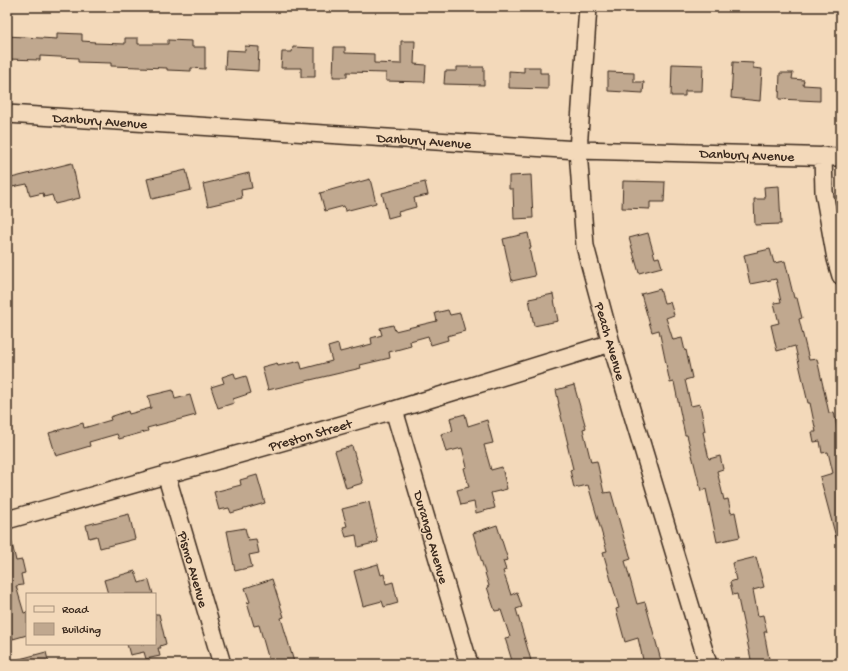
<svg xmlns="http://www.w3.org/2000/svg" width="848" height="671" font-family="'Gochi Hand',sans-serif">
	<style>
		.building { fill: #c0a88f; stroke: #3b2a1e }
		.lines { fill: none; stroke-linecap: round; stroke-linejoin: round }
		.minor-casing { stroke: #3b2a1e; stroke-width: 20 }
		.minor { stroke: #f3d9ba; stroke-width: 17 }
		.labels { text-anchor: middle; stroke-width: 3; stroke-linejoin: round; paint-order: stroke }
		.street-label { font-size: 14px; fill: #3b2a1e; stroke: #f3d9ba }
	</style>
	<rect width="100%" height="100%" fill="#f3d9ba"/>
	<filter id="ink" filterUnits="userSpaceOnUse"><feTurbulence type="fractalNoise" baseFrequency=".025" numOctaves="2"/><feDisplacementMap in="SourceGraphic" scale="8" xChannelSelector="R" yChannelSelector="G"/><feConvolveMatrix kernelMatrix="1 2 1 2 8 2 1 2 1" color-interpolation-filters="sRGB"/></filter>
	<g filter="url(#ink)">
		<!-- building -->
		<path class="building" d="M57 33 82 34V41L95 42 94 43 125 44V38H138V44H168V40L192 41V47H205V69L191 68V71L167 70V68L111 66V63L78 62V58L40 56V60L7 59V36L57 39Z
			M401 41H415L414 64 426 65 425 82 386 81V73L347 72V77H333L334 47H345V53L374 54V63L401 64Z
			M245 46 259 47 258 71 225 69 226 50 245 51Z
			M293 47 315 48V77H301V68H281L282 52H292Z
			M733 62 753 63V68L762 69 760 101 731 98Z
			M672 64 703 65 702 91H685V96H671Z
			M457 67H484V85L444 84 445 71H457Z
			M524 67H540V73H548V89L509 88V71L524 72Z
			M608 72 634 73V82H644L643 93 608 91Z
			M780 73H793L792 79 804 80 803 85 820 86V101L779 99Z
			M72 163 80 198 55 204 52 195 44 197 43 193 30 196 27 184 7 188V179Z
			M186 170 191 190 152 199 147 179Z
			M249 173 252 188 241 190 242 198 208 206 203 184Z
			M531 175 533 218 514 219 513 189H509V176Z
			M370 179 376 203 345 211 344 206 325 211 320 193Z
			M623 181 665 182 664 202H650V209L622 208Z
			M425 182 428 195 414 198 416 207 398 212 399 215 388 218 382 193Z
			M779 186 781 224 755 225 754 199H765L764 187Z
			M528 233 531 248H529L535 276 512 281 503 239Z
			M648 233 655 258 659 257 662 267 639 273 629 238Z
			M770 249 774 263 785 261 794 298H797L802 318 799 319 809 360 817 359 829 413 834 412 841 448V540L837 541 820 477 833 473 828 452 822 453 820 441 814 442 812 432H816L810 403H808L795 346 777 351 771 325 779 323 774 303 781 302 776 279 750 284 744 255Z
			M660 289 664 303 670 302 674 315 666 318 673 340 682 338 685 351 686 350 692 378 685 380 691 406 700 404 705 431 703 432 709 459 720 456 723 469 717 471 724 500 728 499 731 513 735 512 740 537 717 542 706 489 701 491 687 435H685L674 382 670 383 659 330 652 332 641 294Z
			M553 294 558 321 534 326 529 299Z
			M448 310 450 315 460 313 465 331 447 336 448 340 431 345 428 336 410 341 411 346 389 352 390 358 360 365 361 368 268 390 262 367 277 363 278 366 300 361 302 369 332 361 328 347 338 344 340 352 372 344 371 338 382 335 380 328 393 325 395 331 437 321 435 313Z
			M234 373 236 379 246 376 251 393 233 399 234 403 218 408 211 387 224 383 222 377Z
			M574 385 586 428 583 429 591 462 597 461 604 493 611 492 626 545H627L631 559 625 561 637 604 645 602 662 664H644L638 638 625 642 616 609 619 608 603 552 607 551 588 485 574 488 570 470 573 469 567 444H568L558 404H559L556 390Z
			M173 390 175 399 190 395 196 415 147 428 148 431 119 439 117 434 89 442 90 446 56 456 49 433 83 423 84 428 111 420 110 417 128 411 129 414 151 408 148 396Z
			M465 414 468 426 487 420 493 443 484 445 491 470 502 467 507 489 491 493 495 508 476 513 474 502 461 505 457 490 469 487 464 468 467 467 462 448 446 452 441 434 453 431 450 418Z
			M352 446 363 483 346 488 335 451Z
			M257 475 265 503 231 513 229 508 219 510 214 492 241 485 240 480Z
			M369 502 378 542 358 547 356 535 346 537 343 527 347 526 342 509Z
			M129 514 135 539 100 548 97 536 89 538 86 525Z
			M497 525 508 560 503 561 506 570 503 571 511 595 517 592 522 607 516 609 532 664H513L505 638 510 637 501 610 495 611 487 587 489 586 473 533Z
			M245 528 248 540 256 539 259 553 249 555 252 567 235 571 227 531Z
			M7 539H11L16 561 22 560 25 573 21 574 23 585 16 586 24 613 27 612V635L13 639 7 617Z
			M756 557 764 587 753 590 758 616 763 615 767 632H764L770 664H752L737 594 733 595 730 582 736 580 732 563Z
			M378 564 381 575 384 574 386 584 393 582 398 603 384 607 382 601 363 606 354 571Z
			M135 571 139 583 149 580 153 594H108L104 580Z
			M272 579 284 617 281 618 294 662 285 664H270L259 625 254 626 247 603 250 602 245 588Z
			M155 614H159L166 644 160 646 161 648H158L160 656 146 659 144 652 130 655 127 644H155Z
			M46 652 49 664H13L12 661Z"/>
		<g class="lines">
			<defs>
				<path id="minor" d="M588 7 578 150 585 246 611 343 708 664
					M7 114 578 150 841 157
					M823 156 824 192 836 259 841 276
					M394 410 469 664
					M166 474 222 664
					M7 520 394 410 611 343"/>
			</defs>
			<!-- minor casing -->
			<use href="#minor" class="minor-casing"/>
			<!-- minor -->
			<use href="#minor" class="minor"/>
		</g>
	</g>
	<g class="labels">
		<!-- street labels -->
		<g class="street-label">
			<text transform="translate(100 120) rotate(4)" y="5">Danbury Avenue</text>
			<text transform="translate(424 140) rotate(4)" y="5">Danbury Avenue</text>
			<text transform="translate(747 154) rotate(2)" y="5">Danbury Avenue</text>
			<text transform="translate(611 341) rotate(74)" y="5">Peach Avenue</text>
			<text transform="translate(310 434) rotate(-16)" y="5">Preston Street</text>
			<text transform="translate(432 537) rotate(74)" y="5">Durango Avenue</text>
			<text transform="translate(194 569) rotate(74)" y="5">Pismo Avenue</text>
		</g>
	</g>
	<!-- margin -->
	<rect width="848" height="671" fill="none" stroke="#f3d9ba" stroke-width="24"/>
	<rect x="12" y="12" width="824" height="647" fill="none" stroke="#3b2a1e" stroke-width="1.5" filter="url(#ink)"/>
	<!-- legend -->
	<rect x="26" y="593" width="130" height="52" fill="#f3d9ba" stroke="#a9937c"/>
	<rect x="34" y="606" width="20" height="6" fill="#f3d9ba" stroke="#a9937c"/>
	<text x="62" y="613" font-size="12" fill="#3b2a1e">Road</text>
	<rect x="34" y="623" width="20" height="12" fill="#c0a88f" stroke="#a9937c"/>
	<text x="62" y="633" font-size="12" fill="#3b2a1e">Building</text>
</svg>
